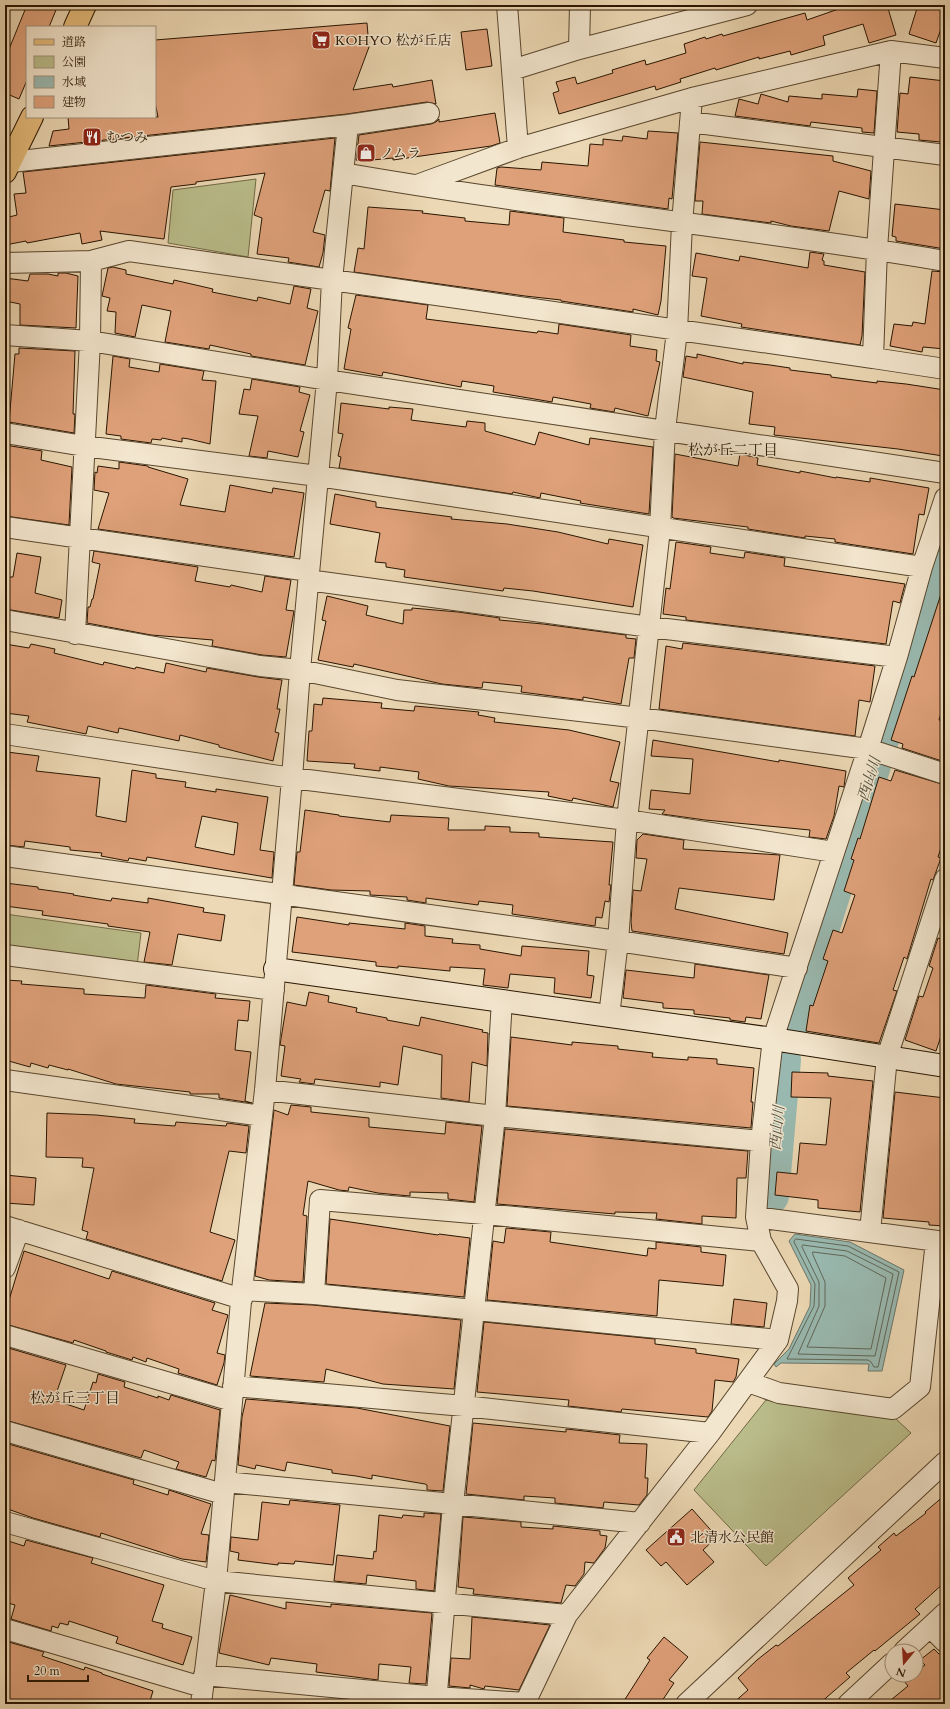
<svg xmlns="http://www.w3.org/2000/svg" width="950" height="1709" font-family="Cardo,'Noto Serif JP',serif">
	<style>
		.green { fill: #babe8b; stroke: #716a46 }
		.water { fill: #99b9b0; stroke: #6c776a }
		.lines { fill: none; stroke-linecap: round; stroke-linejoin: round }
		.shore { stroke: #606758; stroke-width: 1 }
		.river { stroke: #99b9b0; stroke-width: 36 }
		.building { fill: #dfa17a; stroke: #281500; fill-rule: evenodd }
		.street-casing { stroke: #59462d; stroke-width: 22 }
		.secondary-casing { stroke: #281500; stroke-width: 24 }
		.primary-casing { stroke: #281500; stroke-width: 24 }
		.street { stroke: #f3e6ce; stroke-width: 20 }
		.secondary { stroke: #f3e6ce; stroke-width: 22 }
		.primary { stroke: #e6bc7a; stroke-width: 22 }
		.labels { text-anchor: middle; stroke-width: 3; stroke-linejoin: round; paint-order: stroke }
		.poi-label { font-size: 14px; fill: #281500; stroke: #f3e6ce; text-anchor: start }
		.neighbourhood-label { font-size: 15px; fill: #281500; stroke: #f3e6ce }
		.water-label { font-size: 15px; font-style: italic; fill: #504e3e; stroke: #f3e6ce }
	</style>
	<rect width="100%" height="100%" fill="#ecd8b4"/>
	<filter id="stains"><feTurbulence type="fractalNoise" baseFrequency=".005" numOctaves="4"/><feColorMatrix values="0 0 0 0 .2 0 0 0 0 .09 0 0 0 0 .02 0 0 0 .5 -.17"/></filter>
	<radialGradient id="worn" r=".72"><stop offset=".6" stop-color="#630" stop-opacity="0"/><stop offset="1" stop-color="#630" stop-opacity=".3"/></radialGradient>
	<!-- green -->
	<path class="green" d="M256 179 248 257 168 243 173 190Z
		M5 914 141 933 137 966 5 947Z
		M766 1400 895 1418 911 1433 766 1566 694 1490Z"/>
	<!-- water -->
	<path class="water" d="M795 1234 850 1242 904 1270 882 1371H868L869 1364 781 1363 776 1367 774 1364 789 1349 810 1306 811 1285 789 1241Z"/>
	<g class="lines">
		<!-- shore -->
		<path class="shore" d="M796 1239 848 1246 899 1272 878 1367H874L871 1362 868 1360 787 1359 814 1306 815 1284 794 1242Z
			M803 1245 847 1251 893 1274 875 1356 798 1354 819 1306V1282L802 1247Z
			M813 1252 845 1256 886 1278 871 1349 807 1347 825 1306V1282L813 1255Z"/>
		<!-- river -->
		<path class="river" d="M792 1022 945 537
			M771 1196 783 1060"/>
	</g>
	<!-- building -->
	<path class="building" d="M27 5H58L49 27H27V80L19 99 5 93V59Z
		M850 5H887L896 35 869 43 863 24 823 36 825 45 791 55 790 51 759 59V57L716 70 715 68 680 79 681 82 656 90 655 86 559 114 553 93 559 91 556 82 575 77 577 84 613 73 612 70 645 60 646 65 686 53 684 44 705 37 706 39 722 34 723 36 805 13 807 20Z
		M918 5H945V26H942L936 43 909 34Z
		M367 23 369 47 353 90 392 84 393 87 432 80 436 104 427 102 347 114 49 146 53 131 69 129 68 117H158L155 102V40Z
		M487 29 492 66 466 70 461 32Z
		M910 77 945 81V100L941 142 919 140V134L897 132 900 93 908 94Z
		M858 89 877 91 874 133 862 132V128L811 122 810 126 735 116 739 99 758 104 761 94 788 102 789 96 822 99V94L857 97Z
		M495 113 500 143 491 146 393 160V158L362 161 356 160 359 135 431 124 436 122 439 119V122Z
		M648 131 678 133 672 199 669 198 668 209 495 185 497 168 501 167 541 170 542 162 588 166 590 144 603 145V139L622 141 623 136 647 139Z
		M335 138 330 191 325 190 313 232 325 235 323 253 319 267 288 262 289 258 257 254 262 218 254 215 265 173 196 182V184L171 187 164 239 100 231 102 240 82 244 80 233 27 243 26 241 5 245V218L17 215 14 194 26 193 23 172Z
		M700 142 833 156V161L871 171 869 199 839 191 829 231 791 226 771 221V223L702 214 703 201H695Z
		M895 204 945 210V249L896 241V237L892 236Z
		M368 207 423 211 422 213 465 218V221L509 225 510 211 564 218 563 232 624 240V242L666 246 661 301 658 315 633 309V312L561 301V300L525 296 354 272 358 248 364 249Z
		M810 252 824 254 822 260 824 261V265L865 272 862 336 860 345 741 327 742 324 701 316 707 278 692 276 696 253 739 261 740 256 808 268Z
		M113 267 126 270V274L173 284 174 280 213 289 212 292 257 301 258 297 290 304 294 286 311 289 307 308 318 311 305 365 251 356V354L210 345 209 349 165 342 171 311 142 305 135 337 115 333 116 312 107 311 110 298 102 296 108 268Z
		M932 271 945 272V349L923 347 922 352 890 346 894 324 912 326 913 322 925 324Z
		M58 273H66L78 276 76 328 20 325V304L5 301V278L28 281 30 274H48L58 276Z
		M356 295 428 305 426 319 537 333 538 331 558 334 559 324 631 335 630 346 657 350 656 361 660 362 648 416 615 408 614 412 590 408 591 404 553 397 552 402 493 392 494 386 462 381 461 387 383 372 382 376 344 369 351 329 348 328Z
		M19 348 75 351 73 414H75L74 433 9 422 15 354H19Z
		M697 354 743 364V362L770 365 790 368V370L831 375V377L877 383V381L906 384 945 390V448H944L943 456 898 449 774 435 775 427 749 424 753 392 683 377 686 356 697 358Z
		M113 356 130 359 129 367 159 372 160 364 204 371 202 380 216 381 210 444 189 439 182 438V442L162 438 161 440 152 439 151 443 121 439V436L106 434Z
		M252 379 300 387 299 392 310 395 300 431 304 432 298 457 268 451 267 458 249 456 258 416 239 414 244 389 250 390Z
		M341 403 389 409V407L413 409 411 420 466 427 467 421 485 423V431L535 445 539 432 589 445 590 438 653 447 649 514 580 503 581 501 541 493 540 498 513 492 512 494 339 468 341 457 338 456 343 434 338 433Z
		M5 445 42 451 41 460 72 467 69 525 5 516Z
		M675 454 738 466 740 454 758 458 757 465 800 473V471L836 478V477L870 482V478L929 488 924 515 919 514 913 554 835 542V539L805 536V538L748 529V527L673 518 672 517Z
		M119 462 148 466V467L188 479 180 505 225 512 230 485 272 493 273 488 304 493 294 557 98 529 109 493 94 490 95 472 97 473 98 466 119 469Z
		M335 494 376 502V507L452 517 451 519 507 524 558 532 608 544 609 539 643 545 633 607 533 591 504 588 503 591 404 577 405 570 386 567V563L375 562 380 533 330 524Z
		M676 542 711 547 710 553 744 558 745 552 785 558 784 566 905 584 900 603 893 601 886 644 686 620V617L663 614 666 588 670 589Z
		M94 551 198 567 195 581 230 587 231 585 262 592 265 576 291 580 286 610 294 611 286 657 262 655 212 646 213 640 151 635 87 623 88 607H90L92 599H93L100 564 92 562Z
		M17 553 41 557 35 593 62 600 59 618 5 609V577H13Z
		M941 594 945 595V700L939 720 945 722V762L902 748 903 744 891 740 912 676 914 677Z
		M327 596 368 606 366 615 403 624 404 610H412V608L458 612 500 618 499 620 543 624 626 635V638L636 639 634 658H629L621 704 583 697V700L521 692 522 686 483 682 482 688 442 684 354 664 353 667 318 660 326 621 322 620Z
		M683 643 875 666 870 702 859 700 855 736 659 709 666 646 682 649Z
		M5 644 29 648 31 644 55 649 54 653 103 665 104 662 135 669 136 667 164 673 166 663 206 672 207 668 258 677 282 680 277 709H280L275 732 279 733 273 761 219 747V745L180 735 179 741 119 728 118 733 88 726 86 734 27 722 29 716 5 713 9 674 5 673Z
		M323 698 382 703 381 708 414 711 415 706 479 712 478 715 495 718 494 722 569 730 620 742 610 781 619 783 613 807 573 798 572 801 548 796 549 792 449 786 418 779 419 772 380 767V771L354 768 355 764 307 761 309 731H312L314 704 322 705Z
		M653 740 779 762V760L846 771 844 787 839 786 834 816 826 839 809 837 810 830 705 820 662 814 665 810 649 809 651 790 690 794 693 759 651 756Z
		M7 752 39 756 36 771 100 778 96 816 126 822 132 770 156 774V778L186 782 185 787 216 792V789L268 797 260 850 274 852 272 878 147 857 146 861 129 858 128 861 101 856 102 853 70 850V847L25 841 24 847 5 845V765ZM202 816 238 823 234 855 195 847Z
		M895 770 945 785V836L938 857 941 858 933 880 931 879 907 959 904 957 893 990 897 991 879 1043 806 1031 810 1005 813 1006 828 961 823 959 833 930 842 933 855 895 844 891 854 860 851 859 858 838 860 839 879 777 891 781Z
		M305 810 339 815V816L390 822 391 815 449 818 448 830H485V826L510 827V832L539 833V837L613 842 609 885H611L609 902 605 901 602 918 596 917 595 926 512 914 513 905 479 901 478 905 426 898V903L407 900V897L370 895V891L331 890 294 885 297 852H300Z
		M643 834 684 840 683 849 780 855 774 900 679 888 675 909 788 933 784 954 632 931 631 922 633 890 641 891 647 859 636 858 637 840Z
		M5 883 38 887V889L74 894 73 895 111 901 112 898 148 903V898L204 908 203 912 225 915 221 941 178 934 172 965 144 962 150 932 108 926V924L42 915 43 911 5 906Z
		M297 917 349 925V923L405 929V923L425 926V936L453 939 452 943 480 945V949L521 956 522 946 589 951 587 975 594 976 591 998 554 993 555 978 510 974 508 988 483 985 485 969 450 967V971L398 966V968L376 966V962L292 952Z
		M938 938 945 940V1038L941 1036 936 1051 905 1040 919 996 923 997 933 968 929 966Z
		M695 964 769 975 761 1019 746 1017 745 1022 730 1020V1018L694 1014V1010L663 1008V1003L623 998 626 970 694 978Z
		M5 980 22 981 21 984 84 989V994L145 998 146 985 216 994 215 998 250 1001 248 1021 238 1020 235 1050 251 1052 245 1101 252 1103 219 1098V1094H190V1092L116 1084 68 1069V1070L49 1065 48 1068 31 1063 30 1067 5 1060Z
		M309 992 329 996 328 1002 357 1008 356 1012 387 1018V1020L419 1026 421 1017 483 1030 482 1032 488 1033 487 1066 472 1062 469 1102 441 1098 442 1055 403 1046 398 1085 380 1082V1087L315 1079 314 1084 299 1082 301 1079 281 1076 285 1046 280 1045 287 1002 306 1006Z
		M511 1037 572 1045V1042L618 1046V1049L653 1053 652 1057 688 1060V1057L717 1059V1064L754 1068 751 1102H753L751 1128 507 1106Z
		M792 1072 828 1073V1076L873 1081 860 1212 818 1208V1200L775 1195 777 1172 797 1174 800 1143 826 1145 831 1098 791 1097Z
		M895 1092 945 1098V1226L929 1225V1222L883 1218Z
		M291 1105 311 1107V1112L369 1118V1127L445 1134 446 1122 482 1126 474 1202 448 1199V1193L410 1192V1196L399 1195 378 1193 349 1187 348 1191 339 1190 308 1181 303 1215 307 1216 303 1282 269 1280 255 1276 274 1110 288 1115Z
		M47 1113 96 1115 135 1119 134 1123 175 1126 176 1122 226 1126 227 1123 249 1126 246 1153 229 1151 210 1232 235 1240 222 1281 86 1239 88 1232 82 1230 94 1168 82 1167 83 1158 46 1157Z
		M505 1129 748 1151 746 1178H737L736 1218 702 1216V1224L656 1219 657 1213 615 1212V1214L497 1204Z
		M5 1175 36 1178 34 1205 5 1203Z
		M330 1219 438 1235 439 1234 470 1238 464 1297 326 1284Z
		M506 1228 551 1232 550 1242 647 1256 648 1248 656 1249V1242L701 1247V1252L726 1255 723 1286 659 1280 657 1316 487 1300 493 1241 504 1243Z
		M24 1251 109 1279 112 1271 215 1303 212 1310 228 1315 217 1353 225 1355 224 1363 217 1385 178 1373 179 1369 147 1358 146 1362 133 1357 132 1360 106 1352V1351L74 1340 73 1343 5 1324V1313Z
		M734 1299 767 1303 764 1327 731 1324Z
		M265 1303 313 1305 461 1320 454 1389 383 1384 326 1369 324 1382 250 1376Z
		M484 1322 655 1339V1344L696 1349V1353L739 1359 736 1377 733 1382 715 1380 712 1411 708 1417 622 1409 621 1412 568 1406 569 1400 477 1392Z
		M5 1347 66 1365 54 1400 84 1410 93 1382 96 1383 98 1374 125 1382 124 1387 158 1398V1396L169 1400 171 1395 220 1410 215 1461 212 1460 206 1477 176 1469 179 1462 144 1450 141 1458 5 1420Z
		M246 1399 357 1408 450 1426 443 1491 427 1490V1485L425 1484 372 1475V1479L356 1476 332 1473V1470L287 1462 285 1471 256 1465 255 1469 238 1465 242 1417Z
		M473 1423 566 1432V1429L620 1435 619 1443 647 1444 645 1478H648L647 1495 639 1505 604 1502 603 1508 555 1503V1498L524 1496V1500L466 1494Z
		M5 1443 134 1480 133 1484 168 1495 169 1490 211 1504 201 1534 209 1535 206 1562 182 1559 101 1533 100 1537 33 1518 5 1508Z
		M945 1495V1582L915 1609 920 1614 875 1651 874 1650 846 1673 850 1677 819 1704H732L748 1690 738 1678 757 1660 776 1645 778 1646 854 1585 848 1578 881 1550 878 1547 894 1533 896 1536 926 1513 925 1512Z
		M290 1500 340 1505 333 1565 295 1561 294 1564 278 1563V1565L238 1560 239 1553 230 1551 231 1537 258 1540 262 1502 289 1505Z
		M692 1509 717 1537 703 1550 714 1562 687 1585 666 1562 661 1566 646 1550Z
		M424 1513 441 1514 434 1591 416 1589V1581L367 1575 366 1584 334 1581 337 1555 373 1559 374 1551 376 1552 379 1515 402 1518 403 1515 424 1517Z
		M463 1517 521 1522V1527L553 1529V1526L600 1531V1535L607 1536 605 1548 594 1563 585 1562 584 1574 575 1586 566 1585 561 1603 473 1594 474 1589 458 1587Z
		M5 1540 24 1546 26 1540 93 1558 91 1563 164 1585 152 1621 163 1624 162 1628 192 1637 183 1665 116 1643 118 1637 69 1621 68 1625 60 1623 58 1628 52 1626 51 1631 11 1619 15 1605 8 1603 10 1598 5 1596Z
		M230 1595 286 1609V1602L331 1607V1604L432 1613 426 1684 409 1683 411 1667 379 1664 378 1680 316 1672 317 1664 271 1658 269 1665 219 1653Z
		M472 1617 550 1625 519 1690 485 1686 484 1689 470 1685V1688L449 1686 451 1658 470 1659Z
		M664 1637 688 1657 669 1680 674 1683 660 1704H622L650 1660 647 1658Z
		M5 1641 44 1652 42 1656 84 1670 85 1667 102 1673V1674L153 1691 149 1704H5Z
		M934 1649 939 1654 941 1653H945V1704H886L908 1686 904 1681 912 1675H916V1672L925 1665 920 1660Z
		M340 1699 375 1703V1704H339Z"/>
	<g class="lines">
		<defs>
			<path id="street" d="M507 5 518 148
				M580 5 579 49 747 5
				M891 51 877 249 873 358 945 369
				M512 70 579 49
				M690 122 945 155
				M11 162 348 125
				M343 173 348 125 429 113
				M417 185 518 148 692 98 891 51 945 58
				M5 263 91 261 129 251 332 280 343 173C543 208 745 227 945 261
				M5 335 90 341 327 380 945 473
				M5 433 84 446 318 476 922 567
				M5 527 309 571
				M308 580 650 627 897 657
				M5 620 260 666 300 670 397 690 640 718 868 749 945 774
				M75 634 90 341 91 261
				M5 734 292 778 627 820 834 852
				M5 856 618 941 797 968
				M5 955 274 990
				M609 1016 618 941 627 820 660 529 665 430 677 331 682 224 692 98
				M5 1080 262 1116
				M265 1090 495 1116 761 1141
				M756 1217 945 1242
				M5 1226 242 1299
				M870 1232 887 1057 945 879
				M5 1268 19 1230
				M242 1290 314 1294 778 1340
				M314 1294 320 1200 484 1214 761 1241
				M5 1335 232 1401
				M748 1382 779 1393 893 1409 920 1387 936 1241
				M233 1386 464 1406 710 1433
				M5 1431 223 1494
				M225 1482 453 1504 495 1116 502 1000
				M5 1522 216 1581 242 1290 265 1090 292 778 300 670 327 380 332 280 873 358
				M930 1627 945 1642
				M5 1629 202 1687
				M904 1651 945 1613
				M204 1675 437 1697 525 1703 567 1615 710 1433 778 1340 787 1301 788 1289 761 1241 756 1217 761 1141 773 1039 868 749 897 657 922 567 945 498
				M201 1704 216 1581 567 1615
				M436 1704 453 1504 640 1523
				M686 1704 945 1462
				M848 1704 892 1663"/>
			<path id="secondary" d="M275 969 773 1039 945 1066"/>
			<path id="primary" d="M75 27 85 5
				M5 172 32 117"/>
		</defs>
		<!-- street casing -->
		<use href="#street" class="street-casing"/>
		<!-- secondary casing -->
		<use href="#secondary" class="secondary-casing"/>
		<!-- primary casing -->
		<use href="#primary" class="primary-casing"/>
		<!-- street -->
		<use href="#street" class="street"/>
		<!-- secondary -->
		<use href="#secondary" class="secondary"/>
		<!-- primary -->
		<use href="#primary" class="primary"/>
	</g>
	<!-- icons -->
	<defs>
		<symbol id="supermarket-square" viewBox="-11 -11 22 22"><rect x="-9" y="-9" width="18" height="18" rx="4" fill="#8f2418" stroke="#f3e6ce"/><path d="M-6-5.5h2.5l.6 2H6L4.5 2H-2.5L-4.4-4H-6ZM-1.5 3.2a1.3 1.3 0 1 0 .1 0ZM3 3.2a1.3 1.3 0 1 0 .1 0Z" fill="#fff"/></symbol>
		<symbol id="restaurant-square" viewBox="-11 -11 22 22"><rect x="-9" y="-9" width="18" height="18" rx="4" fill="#8f2418" stroke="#f3e6ce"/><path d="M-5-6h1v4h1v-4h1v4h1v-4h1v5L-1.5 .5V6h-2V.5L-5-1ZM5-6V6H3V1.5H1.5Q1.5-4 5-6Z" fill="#fff"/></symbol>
		<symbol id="shop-square" viewBox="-11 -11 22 22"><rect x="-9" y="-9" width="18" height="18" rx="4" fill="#8f2418" stroke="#f3e6ce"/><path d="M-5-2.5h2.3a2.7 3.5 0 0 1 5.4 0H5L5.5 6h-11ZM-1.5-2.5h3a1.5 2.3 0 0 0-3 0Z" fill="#fff"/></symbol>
		<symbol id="civic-square" viewBox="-11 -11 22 22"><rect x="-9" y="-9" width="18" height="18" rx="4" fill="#8f2418" stroke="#f3e6ce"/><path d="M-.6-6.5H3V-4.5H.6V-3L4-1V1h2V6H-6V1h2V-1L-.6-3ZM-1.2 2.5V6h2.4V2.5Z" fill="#fff"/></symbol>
	</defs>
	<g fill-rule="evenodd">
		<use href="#supermarket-square" x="310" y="29" width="22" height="22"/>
		<use href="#restaurant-square" x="81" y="126" width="22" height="22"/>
		<use href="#shop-square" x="355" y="142" width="22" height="22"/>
		<use href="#civic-square" x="665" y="1526" width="22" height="22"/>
	</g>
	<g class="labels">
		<!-- poi labels -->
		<g class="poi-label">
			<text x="335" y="45">KOHYO 松が丘店</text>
			<text x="106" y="142">むつみ</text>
			<text x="380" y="158">ノムラ</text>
			<text x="690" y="1542">北清水公民館</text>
		</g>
		<!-- neighbourhood labels -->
		<g class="neighbourhood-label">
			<text x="733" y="455">松が丘二丁目</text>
			<text x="75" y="1403">松が丘三丁目</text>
		</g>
		<!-- water labels -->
		<g class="water-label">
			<text transform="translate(869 779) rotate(-73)" y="5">西山川</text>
			<text transform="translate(777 1128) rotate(-85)" y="5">西山川</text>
		</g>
	</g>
	<!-- margin -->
	<rect width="950" height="1709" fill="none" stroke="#ecd8b4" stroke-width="20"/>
	<rect x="6" y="6" width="938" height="1697" fill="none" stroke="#281500" stroke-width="2"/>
	<rect x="10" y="10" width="930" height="1689" fill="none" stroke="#281500"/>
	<!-- legend -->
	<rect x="26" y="26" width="130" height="92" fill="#f3e6ce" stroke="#a2927c"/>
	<rect x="34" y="39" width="20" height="6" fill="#e6bc7a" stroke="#a2927c"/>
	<text x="62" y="46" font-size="12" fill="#281500">道路</text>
	<rect x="34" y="56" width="20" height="12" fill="#babe8b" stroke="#a2927c"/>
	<text x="62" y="66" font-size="12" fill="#281500">公園</text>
	<rect x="34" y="76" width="20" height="12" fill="#99b9b0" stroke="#a2927c"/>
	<text x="62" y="86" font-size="12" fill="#281500">水域</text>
	<rect x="34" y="96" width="20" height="12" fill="#dfa17a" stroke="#a2927c"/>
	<text x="62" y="106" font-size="12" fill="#281500">建物</text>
	<!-- north arrow -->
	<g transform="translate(904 1663) rotate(198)"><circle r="19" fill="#f3e6ce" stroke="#a2927c"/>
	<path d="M0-3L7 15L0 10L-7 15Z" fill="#8f2418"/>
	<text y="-6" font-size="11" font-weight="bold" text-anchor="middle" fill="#281500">N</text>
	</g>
	<!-- scale -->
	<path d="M28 1675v6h60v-6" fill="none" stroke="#281500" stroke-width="2"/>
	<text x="34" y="1675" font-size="12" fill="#281500" stroke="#f3e6ce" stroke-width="3" paint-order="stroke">20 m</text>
	<rect width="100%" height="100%" filter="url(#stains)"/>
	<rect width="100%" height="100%" fill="url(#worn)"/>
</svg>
